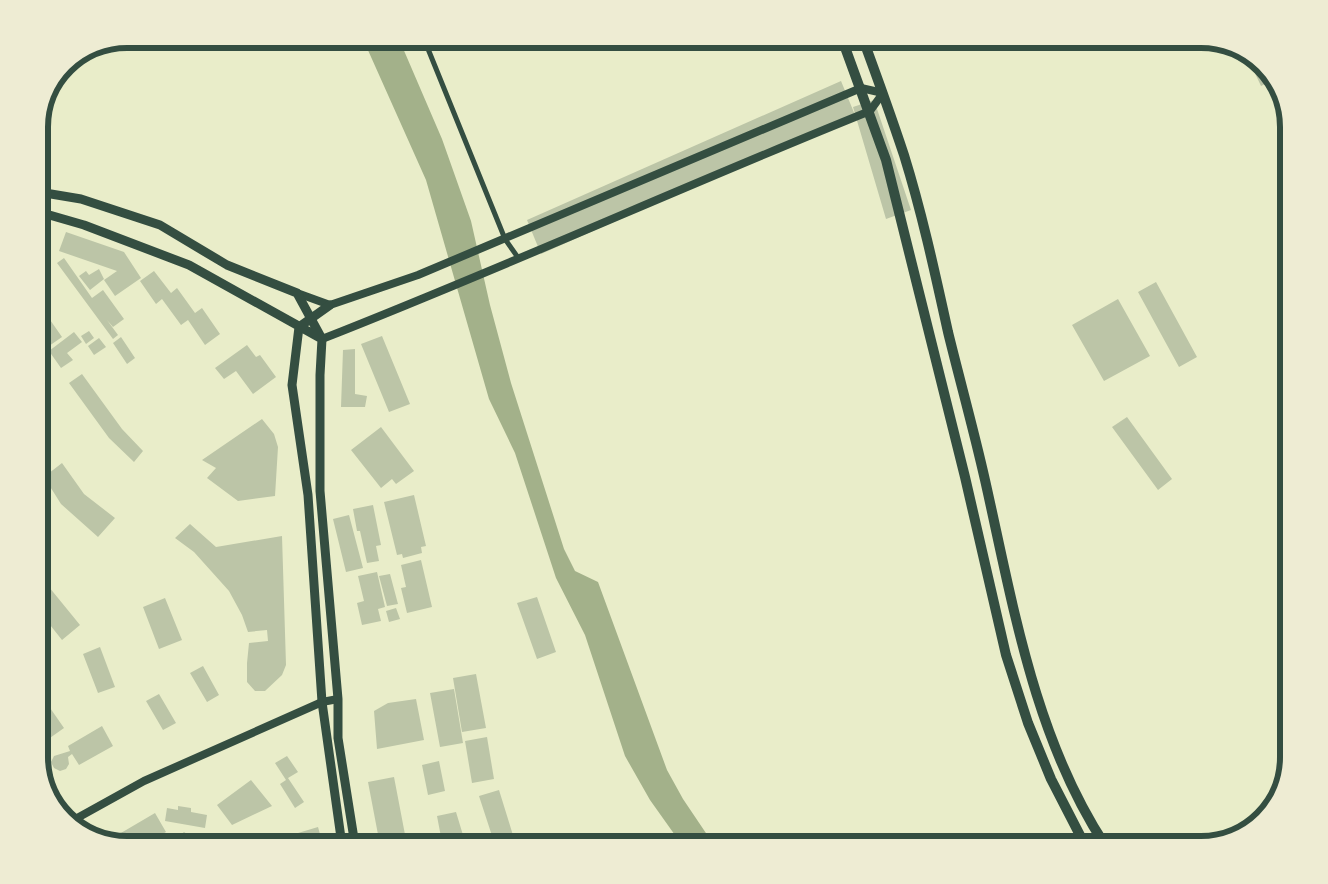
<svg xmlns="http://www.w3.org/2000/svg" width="1328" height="884" font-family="Lato,sans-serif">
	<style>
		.water { fill: #a3b18a }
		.building { fill: #bcc5a7 }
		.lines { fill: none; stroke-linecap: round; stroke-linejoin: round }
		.minor { stroke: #344e41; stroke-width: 5 }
		.tertiary { stroke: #344e41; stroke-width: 8 }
		.secondary { stroke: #344e41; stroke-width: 9 }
		.primary { stroke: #344e41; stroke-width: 10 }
		.rim { fill: none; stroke: #344e41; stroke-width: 6 }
	</style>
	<rect width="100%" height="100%" fill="#e9edc9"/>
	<!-- water -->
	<path class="water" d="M363 39H399L442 139 471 221 490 305 511 383 564 549 575 571 598 582 667 770 683 799 714 845H682L650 800 625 756 585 635 556 578 515 453 489 399 426 180Z"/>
	<!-- building -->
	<path class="building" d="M1245 52 1251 54 1273 80 1261 86Z
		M841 81 855 115 541 254 527 220Z
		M874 100 911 210 886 219 853 107Z
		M66 232 124 252 141 278 115 296 104 280 117 271 59 251Z
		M64 258 92 298 103 290 124 319 113 327 107 320 118 335 113 339 57 263Z
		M99 269 104 279 90 290 79 276 86 271 89 275Z
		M154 271 171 293 177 288 195 313 202 308 220 334 205 345 188 320 181 325 162 299 156 304 140 281Z
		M1156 282 1197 357 1179 367 1138 292Z
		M1118 299 1150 356 1104 381 1072 325Z
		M39 304 62 337 49 346 39 332Z
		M89 331 94 338 86 344 81 336Z
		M74 332 82 342 67 353 73 360 61 368 49 351Z
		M382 336 410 404 389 412 361 344Z
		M121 337 135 358 127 364 113 343Z
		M99 338 106 347 94 355 88 346Z
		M247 345 256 357 260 355 276 377 253 394 236 371 224 379 215 368Z
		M355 349V394L367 396 365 407H341L343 350Z
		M82 374 122 429 143 451 134 462 109 438 69 383Z
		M39 410 49 423 39 430Z
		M1127 417 1172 479 1158 490 1112 427Z
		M262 419 274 434 278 447 275 496 238 501 207 478 216 468 202 460Z
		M381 427 414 471 396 484 392 479 381 488 351 450Z
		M62 463 84 494 115 518 98 537 61 504 44 477Z
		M414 495 426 546 421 547 422 553 403 558 402 554 397 555 384 502Z
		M373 505 381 545 376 546 379 561 367 563 360 531H357L353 509Z
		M349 515 363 568 346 572 333 519Z
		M190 524 216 547 282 536 286 665 282 675 265 691H255L247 682V663L249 643 268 641 267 630 248 632 242 615 229 591 194 552 175 538Z
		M421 560 432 607 407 613 401 588 406 587 401 565Z
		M377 572 385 607 378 609 381 621 362 625 357 603 364 601 358 576Z
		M390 574 398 604 387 606 379 576Z
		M49 587 80 625 62 640 39 611V594Z
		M537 597 556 652 537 659 517 603Z
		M165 598 182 640 159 649 143 607Z
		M396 608 400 619 389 622 386 611Z
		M100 647 115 687 98 693 83 654Z
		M203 666 219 695 207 702 190 673Z
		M476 674 486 728 462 732 453 678Z
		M454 689 463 743 440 747 430 693Z
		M39 692 64 728 47 740 39 729Z
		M159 694 176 723 163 730 146 701Z
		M416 699 424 740 377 749 374 711 388 703Z
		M102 726 113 746 79 765 72 754 68 757 69 764 66 769 60 771 54 768 51 762 54 756 70 751 68 746Z
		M487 737 494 779 472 783 465 741Z
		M287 756 298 772 288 778 304 802 295 808 280 784 286 780 275 763Z
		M439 761 445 791 428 795 422 765Z
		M394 777 407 845H380L368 782Z
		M251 780 272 806 232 825 217 805Z
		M499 790 516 845H495L479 796Z
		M178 806 191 808V812L207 815 205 828 165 821 167 808 178 810Z
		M456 812 466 845H447L445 837H441L437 816Z
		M155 813 166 832 143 845H126L109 840Z
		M318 827 323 845H301L298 833Z
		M184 832 193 838 200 833 222 840 227 845H186L179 836Z"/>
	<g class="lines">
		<!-- minor -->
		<path class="minor" d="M424 39 505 239 519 259"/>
		<!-- tertiary -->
		<path class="tertiary" d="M297 293 330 305 418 275 861 88 883 93 870 111C686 185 506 267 322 339
			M70 822 144 781 322 702 338 699"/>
		<!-- secondary -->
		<path class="secondary" d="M39 192 81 199 160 225 227 265 297 293 322 339 320 375V491L338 699V738L355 845
			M39 212 84 225 189 265 322 339
			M330 305 299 327 292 385 308 495 322 702 342 845"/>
		<!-- primary -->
		<path class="primary" d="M842 39 886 160 965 477 1006 655 1028 723 1051 779 1085 845
			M863 39C877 77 891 116 904 155 922 213 935 273 948 332 960 381 974 431 985 480 1013 604 1034 737 1105 845"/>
	</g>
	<!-- crop -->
	<path d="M0 0H1328V884H0ZM127 48H1201A79 79 0 0 1 1280 127V757A79 79 0 0 1 1201 836H127A79 79 0 0 1 48 757V127A79 79 0 0 1 127 48Z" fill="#eeecd3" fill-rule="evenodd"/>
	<path class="rim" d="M127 48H1201A79 79 0 0 1 1280 127V757A79 79 0 0 1 1201 836H127A79 79 0 0 1 48 757V127A79 79 0 0 1 127 48Z"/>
</svg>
